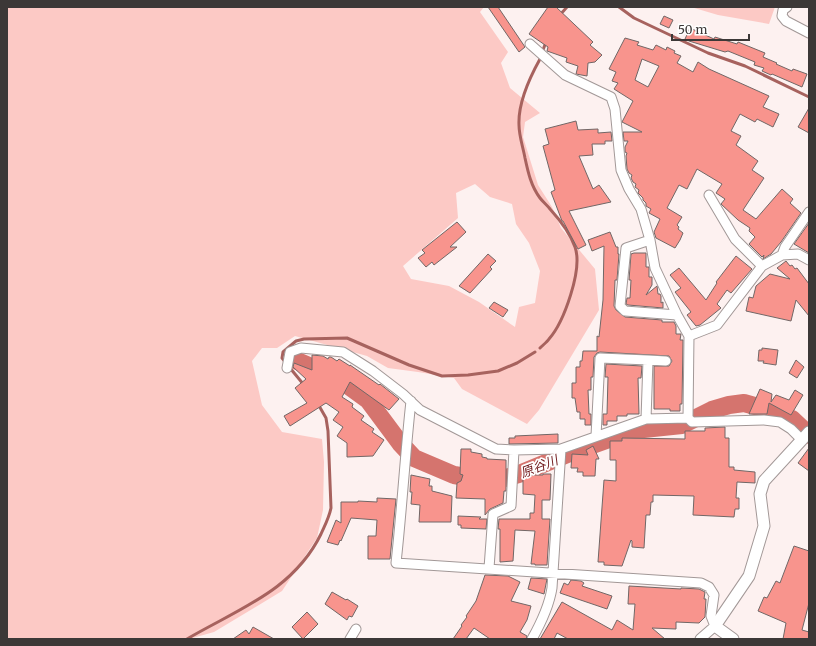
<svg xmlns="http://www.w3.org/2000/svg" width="816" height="646" font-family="Merriweather,'Noto Sans JP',serif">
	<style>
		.green { fill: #fcc9c5; fill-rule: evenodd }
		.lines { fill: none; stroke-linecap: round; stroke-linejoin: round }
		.stream { stroke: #a7625e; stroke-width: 3 }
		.river { stroke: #d5746e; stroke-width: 18 }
		.building { fill: #f8948d; stroke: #716766; fill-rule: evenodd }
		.minor-casing { stroke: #a29897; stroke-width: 11 }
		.tertiary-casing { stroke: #a29897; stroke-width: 13 }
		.minor { stroke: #fff; stroke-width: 9 }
		.tertiary { stroke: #fff; stroke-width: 11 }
		.labels { text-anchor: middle; stroke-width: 3.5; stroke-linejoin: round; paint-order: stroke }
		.water-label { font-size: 13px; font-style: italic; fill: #6f1719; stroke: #fff }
	</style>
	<rect width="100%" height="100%" fill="#fdf1f0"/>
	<!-- green -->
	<path class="green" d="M7 7H484L480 12 508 52 501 63 510 88 540 113 525 122 523 137 538 185 552 207 561 228 595 269 599 310 539 410 527 424 462 389 454 378 418 372 388 368 367 356 295 336 277 348H262L252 361 262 405 282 432 322 439 324 462 323 510 317 538 282 591 214 632 189 639H7ZM475 184 490 197 512 204 516 224 529 243 540 271 535 303 519 307 515 327 479 302 449 286 411 279 403 266 458 218 456 193Z
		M691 7H775L769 24 718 15Z"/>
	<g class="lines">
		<!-- stream -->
		<path class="stream" d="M619 7 634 18 708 53 745 66 809 97
			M559 16 567 7
			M543 50 546 42
			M540 59C530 77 518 104 519 125 519 136 523 147 525 158 528 172 531 186 540 198 543 202 547 205 550 209 560 220 570 233 575 247 583 269 564 322 549 339 547 342 543 345 540 348
			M286 363 282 358 283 352 296 341 304 339 347 338 409 365 442 376 468 375 498 371 517 363 535 352
			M290 368 304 385
			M187 639C238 609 293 591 321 534 325 525 329 518 331 508L328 431 326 418 318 404"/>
		<!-- river -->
		<path class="river" d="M295 360 339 379 368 400 400 443 414 458 454 475 466 477 506 478 519 474 570 453 634 430 682 425 712 410 729 405 744 403 773 411 792 419 809 435"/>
	</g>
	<!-- building -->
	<path class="building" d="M488 7H498L525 47 519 52Z
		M548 7H556L593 42 590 45 602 55 595 62 588 63 587 76 576 74 578 66 566 62 567 58 547 51 548 47 529 34Z
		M664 16 673 20 669 28 660 24Z
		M690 28 714 39 715 37 737 44 738 42 765 53 763 57 777 63 776 64 792 71 793 69 807 74 802 87 772 74 771 75 762 71 764 68 754 65 755 62 728 51 725 52 689 41 685 39Z
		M625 38 639 42 637 45 653 50 656 45 666 50 667 47 675 51 674 53 681 56 677 63 693 72 698 62 709 69 769 96 763 107 779 114 773 127 757 119 755 122 740 114 731 131 741 136 736 145 758 161 752 170 764 178 743 210 756 219 782 189 793 199 790 203 801 213 781 242 771 254 763 259 764 255 762 257 749 244 755 237 749 231 750 228 738 220 721 204 725 199 716 193 722 184 697 169 687 189 679 185 667 208 682 217 677 225 679 227 678 229 683 233 680 240 675 248 656 238 654 232 660 219 649 213 651 209 646 206V203L643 200V198L638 193 639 190 635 187 636 184 633 182 631 178 632 175 629 173 627 169 626 156 627 153 625 152V147L628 141H624L623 132H642L622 122 633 101 614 89 618 83 612 81 616 72 609 69ZM642 59 659 66 648 87 635 80Z
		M809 108V133L798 127Z
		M576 121 578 130 598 129V133L611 132 612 141H605V144H592L593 155 579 156 593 189 599 185 611 202 569 211 586 245 578 249 563 221H562L551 192 555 190 543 146 549 144 545 129Z
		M457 222 466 232 450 247H457L434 265 432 262 426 267 418 258 425 253 422 250Z
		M809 223V253L794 244Z
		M610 232 616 247H618V254H619L617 280H615L614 306 616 310 625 317 662 320V322H674L676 326V334H681L680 340H683L682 404H680V411H670V409H654V366H669L672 361 669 356 600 352 597 353 594 357 593 377H591V390H588L589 414H591V425H585V419H580V412H577L575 398H572V383H576V367H580V361H582L583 351H597V336L599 337 603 300 604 246 592 251 588 240Z
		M634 253H646V267H649V277H652V285L646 295 657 286 658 294H660L661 296V303L663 302V308L628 305 626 304 627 298H630L631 280H629L631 254Z
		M488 254 496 261 490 267 492 269 470 293 459 286Z
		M736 256 752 269 731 293 727 290 717 304 721 308 700 325 696 326 687 315 691 312 675 292 681 288 670 275 679 268 706 300 717 283 716 282Z
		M786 261 790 266 792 265 795 269 797 268 809 284V316L796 300 791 321 746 311 749 297 753 298 756 286 770 274 790 279 777 268Z
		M494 302 508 310 503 317 489 308Z
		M762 348 778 350 776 365 763 363 764 361H758L759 350H762Z
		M312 355 323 356 328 359 329 357H331L337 361 339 359 350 366V365L379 385 380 384 399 399 389 410 350 382 342 397 353 404 352 407 364 416 361 420 374 429 372 432 384 440 373 456 347 457V443L337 436 343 427 333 420 339 412 326 403 290 426 284 416 307 403 295 388 306 379 293 367 294 363 312 370Z
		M796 360 804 367 797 378 789 373Z
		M606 364 642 366 641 378H638L639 414H627V416H617V421H607V425H603V414H607L608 377H605Z
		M760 389 772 394 771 402 776 395 789 400 795 390 803 395 791 415 769 403 767 414H749Z
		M725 427V438H729V467H734V470L755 472V483L737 482 736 498H739V509H735L734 517 693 515 694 496 653 495V502H651L650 515H646L644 548 632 547V541L631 540 622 566 604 565V562H598L604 480 616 481V460H610V441H622V438L685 439V431H705V428Z
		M558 434V443L509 444V438H515V436Z
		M593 446 599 459H596L595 476H583V472H577L578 468H571L572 454 588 455 586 450Z
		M809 448V471L798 463Z
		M461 449H471V452L482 454V457L487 458V459L506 460V491H504L503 503 490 509 485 515V499L456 498 457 483 461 481 463 475 460 474Z
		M543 474H551L550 500H542V519H550L547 565H535V564H531L535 531 515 530 513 561 500 562V529H498L499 519H530V513H534L535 495 523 494V478H527V475H543Z
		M411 475 430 479 429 486H432V491L452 496 451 522H419L420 505 411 504 412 492H410Z
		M377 498 396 499 390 559H368V536H376L377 520 351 518 341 541 340 540 338 545 327 542 336 520 341 523V502H358V501L377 502Z
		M458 516 481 517 479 519H487L486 529 461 528V525H458Z
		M794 546 809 551V603L802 630 809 632V639H783L786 623 758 611 764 597 767 598 776 581 780 583Z
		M485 575 508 576 520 582 511 601 531 606 527 620 520 632 527 636 526 639H490L474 628 466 639H453L462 626 461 625 467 617 466 616 476 601Z
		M531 578 547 579 544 594 528 589Z
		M571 580 581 581 584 583 582 586 612 596 607 609 560 593 564 583 568 585Z
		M629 586 681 589V588L699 589 705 592 704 599H706L705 617 699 623 676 622V629L652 628 665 639H568L557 633 554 639H540L562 602 612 630 617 620 633 630 635 604H628Z
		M332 592 346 600 347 599 358 606 352 617 349 616 347 620 325 604Z
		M307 612 318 624 303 639 292 627Z
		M253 627 274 639H233L246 630 249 634Z"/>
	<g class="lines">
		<defs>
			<path id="minor" d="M787 7 783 10 782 16 786 21 809 33
				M530 44 565 75 611 97 615 109 621 170 629 189 641 209 650 240 655 268 677 315 689 336 717 325 762 266 782 255 798 254 809 260
				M709 195 735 239 762 266
				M650 240 626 248 620 306 625 311 677 315
				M782 255 785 247 809 212
				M648 360 666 361
				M287 368 290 352 301 348 343 352 373 371 403 394 420 410 496 449 514 450 561 449 646 419 688 418 692 422 764 420 780 422 791 429 802 440
				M411 401C405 455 402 509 396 563L701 583 709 587 714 595 711 616 715 626 700 639
				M688 418 689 336
				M596 436 600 358 648 360 646 419
				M489 568 493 514 511 506 514 450
				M350 639 356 629
				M532 639C541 623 549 607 552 588L561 449"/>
			<path id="tertiary" d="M733 639 715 626 749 576 764 526 760 494 764 481 809 432"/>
		</defs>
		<!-- minor casing -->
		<use href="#minor" class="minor-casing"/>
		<!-- tertiary casing -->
		<use href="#tertiary" class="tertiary-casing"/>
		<!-- minor -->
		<use href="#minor" class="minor"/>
		<!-- tertiary -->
		<use href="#tertiary" class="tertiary"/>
	</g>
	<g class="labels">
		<!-- water labels -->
		<g class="water-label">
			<text transform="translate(539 466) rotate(-21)" y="5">原谷川</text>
		</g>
	</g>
	<!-- border -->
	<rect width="816" height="646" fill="none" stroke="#3c3837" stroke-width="16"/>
	<!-- scale -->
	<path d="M672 34v6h77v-6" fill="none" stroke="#3c3837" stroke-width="2"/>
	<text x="678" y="34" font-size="12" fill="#3c3837" stroke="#ffffff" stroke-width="3" paint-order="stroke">50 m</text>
</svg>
